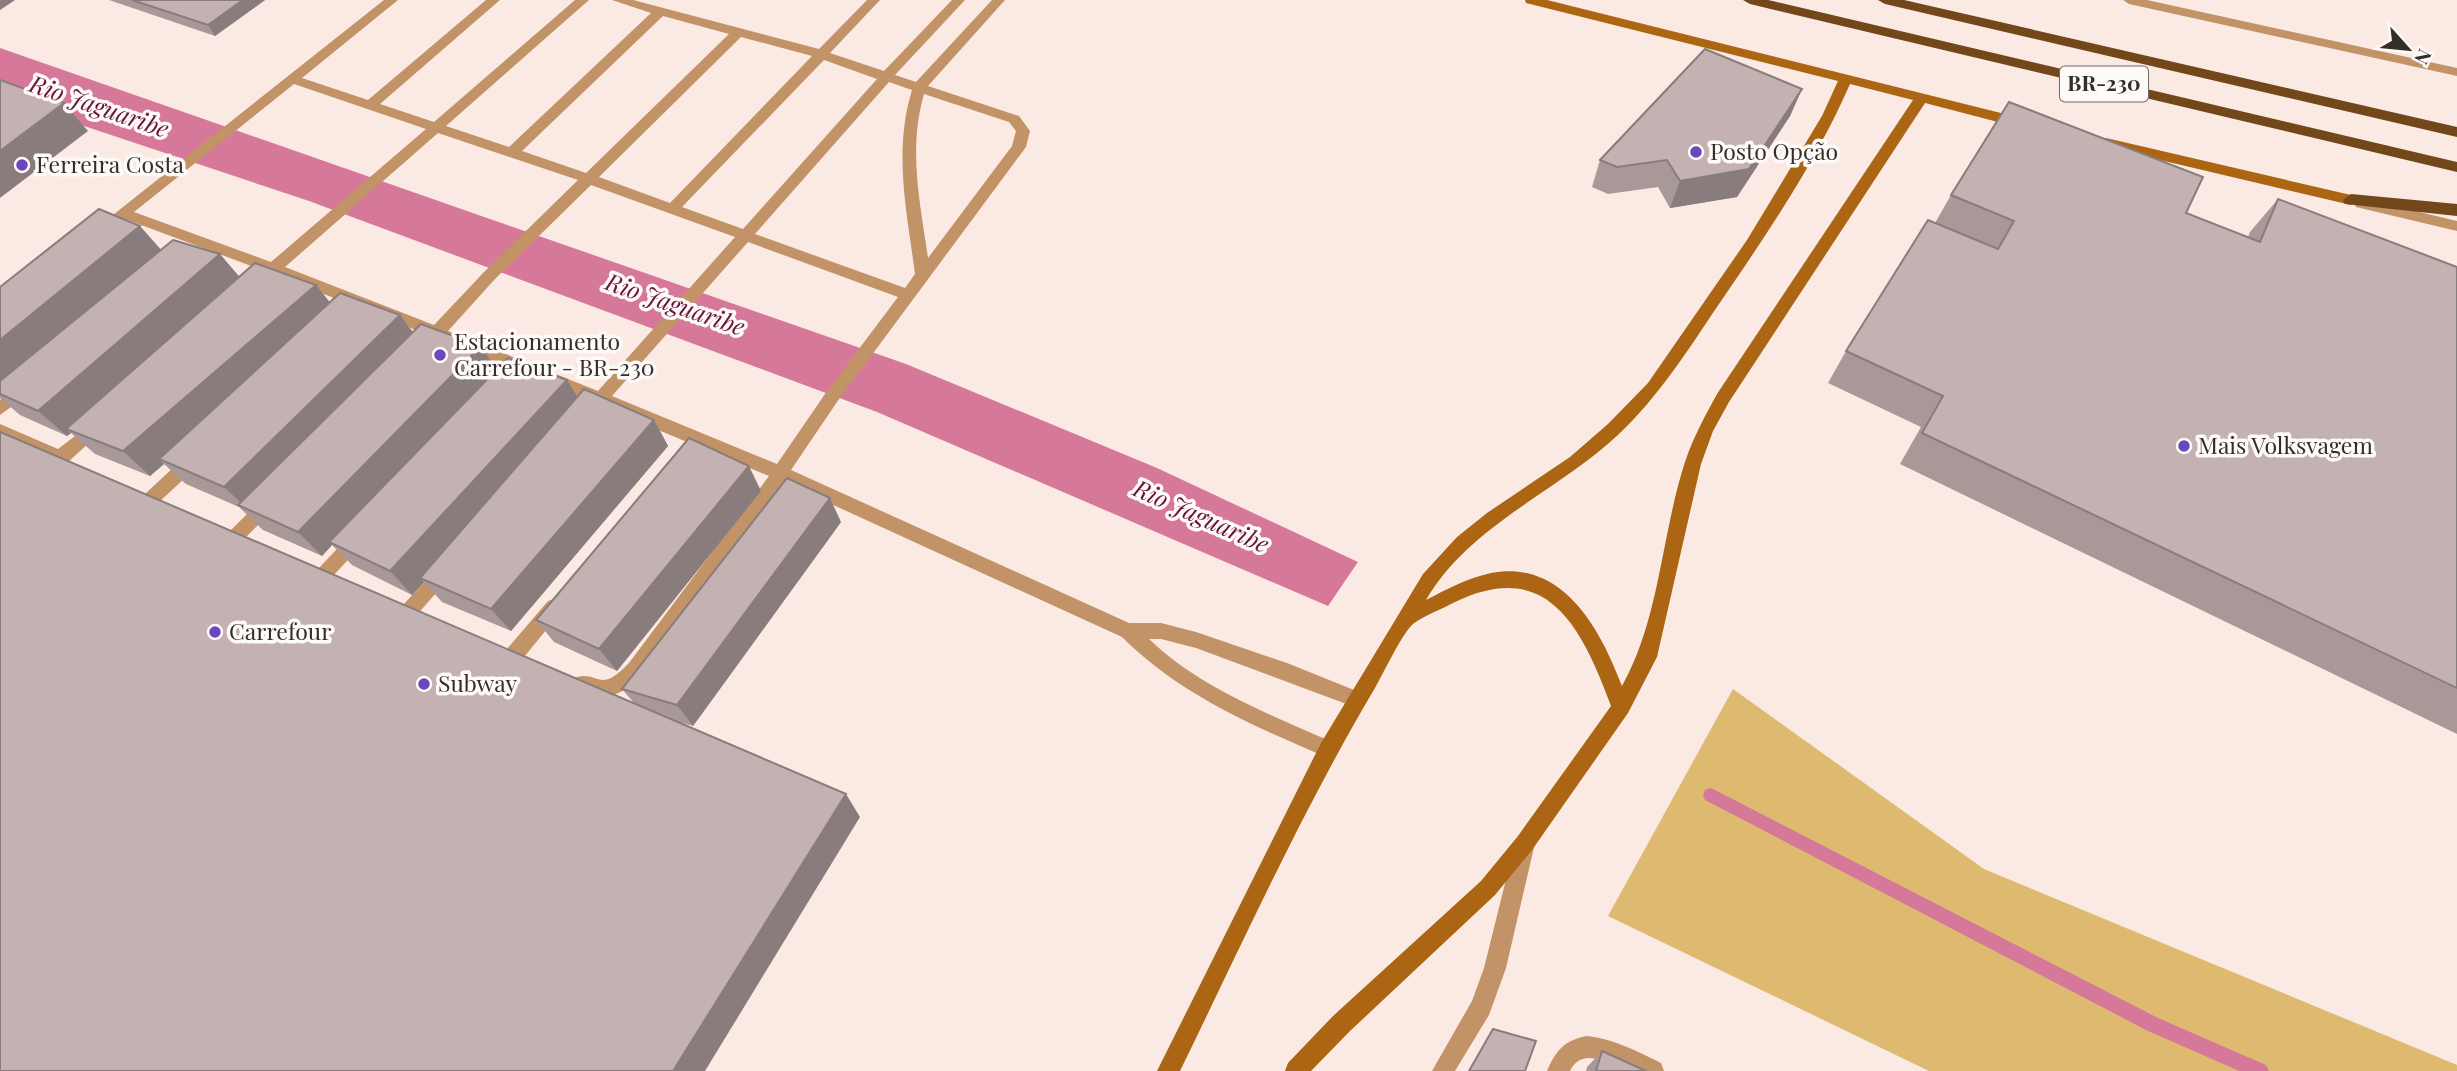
<svg xmlns="http://www.w3.org/2000/svg" width="2457" height="1071" font-family="'Playfair Display',serif">
	<style>
		.green { fill: #ddba70 }
		.water { fill: #d6789a }
		.lines { fill: none; stroke-linecap: round; stroke-linejoin: round }
		.stream { fill: #d6789a; fill-rule: evenodd }
		.service { fill: #c39368; fill-rule: evenodd }
		.minor { fill: #c39368; fill-rule: evenodd }
		.secondary { fill: #ab6513; fill-rule: evenodd }
		.trunk { fill: #72471a; fill-rule: evenodd }
		.wall { fill: #a99898 }
		.shaded-wall { fill: #897c7c }
		.building { fill: #c4b1b1; stroke: #897c7c; stroke-width: 2 }
		.poi-dot { fill: #6b47bf; stroke: #fdfaf8; stroke-width: 2.5 }
		.labels { text-anchor: middle; stroke-width: 7; stroke-linejoin: round; paint-order: stroke }
		.shield { fill: #fdfaf8; stroke: #706b68; stroke-width: 2 }
		.shield-label { font-size: 21px; font-weight: bold; fill: #342e2b }
		.poi-label { font-size: 23px; fill: #342e2b; stroke: #fdfaf8; text-anchor: start }
		.water-label { font-size: 24px; font-style: italic; fill: #69143b; stroke: #fdfaf8 }
	</style>
	<rect width="100%" height="100%" fill="#fbe9e3"/>
	<!-- green -->
	<path class="green" d="M1733 689 1984 869 2457 1065V1071H1929L1608 916Z"/>
	<!-- water -->
	<path class="water" d="M0 48 906 364 1157 468 1358 562 1328 606 877 412 309 201 0 98Z"/>
	<g class="lines">
		<!-- stream -->
		<path class="stream" d="M1711 788 2158 1018 2266 1065 2269 1071H2239L2146 1030 1705 800 1703 795 1705 790Z"/>
		<!-- service -->
		<path class="service" d="M384 0H398L302 78 368 100 486 0H500L380 104 434 122 575 0H589L446 126 509 147 651 13 612 0H633L819 49 867 0H880L830 53 884 71 952 0H965L895 75 916 82 992 0H1005L928 86 1019 116 1030 131 1026 147 837 402 791 470 1129 623H1161L1196 632 1287 663 1364 694 1366 700 1364 706 1357 708 1196 648 1161 639H1149C1200 688 1271 715 1335 743L1338 749 1335 755 1328 758 1321 755C1249 724 1178 693 1122 637L783 482 636 682C616 699 598 699 574 690L572 684 574 678C599 669 598 696 629 663L769 476 603 407 592 420H580L578 415 589 401 439 340 435 345H423L421 341 426 334 275 275 266 280 261 279 258 275 262 270 125 219 101 235 94 230ZM663 16 729 34 586 173 522 151ZM741 37 812 56 670 203 599 177ZM824 60 877 79 743 229 682 207ZM889 82 912 90C893 152 907 212 915 274L905 288 755 234ZM294 84 426 129 271 262 134 212ZM924 94 1009 122 1016 131 1012 146 928 258C920 202 908 149 924 94ZM438 133 578 180 485 271 434 325 285 267ZM591 185 735 237 598 391 448 331 495 279ZM748 242 898 297 825 394 777 464 612 396Z
			M23 384 29 386 31 390 29 394 0 415V400Z
			M96 420 102 421 104 426 102 431 67 463 61 465 0 438V424L58 449Z
			M193 453 199 455 201 460 199 465 158 503H146L143 498 146 493 187 455Z
			M269 496 275 498 278 503 275 508 243 540 237 542 231 540 228 535 231 530 263 498Z
			M357 532 363 534 366 539 363 544 330 579 324 582 318 579 315 574 318 569 351 534Z
			M445 563 451 566 454 571 451 576 415 617 409 619 403 617 400 611 403 605 439 566Z
			M554 599 560 601 563 607 560 613 520 662 513 664 506 662 504 656 506 650 548 601Z
			M1525 833 1532 836 1535 843 1506 968 1489 1015 1455 1071H1432L1472 1001 1484 968 1515 843 1518 836Z
			M1587 1036C1614 1039 1637 1051 1661 1063L1664 1071C1653 1071 1640 1071 1630 1071 1610 1067 1584 1044 1570 1071H1547C1556 1050 1565 1040 1587 1036Z"/>
		<!-- minor -->
		<path class="minor" d="M2123 0H2147L2457 68V76L2129 4Z
			M2361 198 2457 221V231L2356 207 2354 203Z"/>
		<!-- secondary -->
		<path class="secondary" d="M1525 0H1547L2021 118 2028 123 2021 128 1925 103 1729 402 1713 431 1701 464 1657 657 1628 713 1532 850 1495 895 1349 1032 1311 1071H1285L1288 1063 1333 1016 1481 881 1518 836 1611 706C1583 631 1549 556 1455 602 1442 609 1425 615 1413 624 1403 632 1383 674 1375 688 1302 811 1243 942 1180 1071H1157L1321 743 1423 574 1457 537 1487 513 1570 457 1608 424 1648 383 1747 240 1822 116 1838 81 1526 3ZM1850 84 1913 100 1717 394C1705 416 1693 438 1685 462 1661 536 1660 618 1622 686 1601 631 1564 559 1491 573 1468 578 1447 589 1426 600 1470 525 1557 492 1619 434 1659 396 1688 350 1719 304 1767 234 1816 162 1850 84Z
			M2106 138 2351 195 2358 200 2351 205 2101 146 2099 143Z"/>
		<!-- trunk -->
		<path class="trunk" d="M1743 0H1768L2457 162V172L1750 4Z
			M1878 0H1904L2457 127V137L1885 4Z
			M2351 194 2457 204V216L2345 204 2343 200Z"/>
	</g>
	<!-- wall -->
	<path class="wall" d="M109 0H265L215 36Z
		M1802 89 1790 116 1737 197 1670 208 1658 187 1608 194 1592 187 1600 160Z
		M1951 195 2186 213 2248 237 2250 232 2278 199 2457 267V734L1900 464 1921 427 1828 383 1846 351 1935 223Z
		M161 250 240 277 330 302 400 315 413 332 497 370 654 420 668 446 511 631 442 602 424 582 412 595 352 565 332 545 322 556 263 530 239 507 186 484 164 464 150 476 95 454 71 433 67 436 20 415 0 398V287Z
		M761 491 617 671 554 642 536 620Z
		M841 522 693 726 675 721 860 817 634 703 622 689Z
		M1602 1051 1596 1071H1586L1587 1067Z"/>
	<!-- shaded-wall -->
	<path class="shaded-wall" d="M0 0H15L0 10Z
		M243 0H265L215 36 208 25Z
		M1802 89 1790 116 1737 197 1670 208 1680 181Z
		M64 103 88 131 0 198V151Z
		M140 226 164 253 0 390V340Z
		M220 254 243 281 66 429 71 433 67 436 38 411Z
		M316 285 337 311 159 459 164 464 150 476 123 451Z
		M400 315 419 341 250 511 224 487Z
		M481 346 498 372 329 542 332 545 322 556 298 532Z
		M567 380 583 406 420 578 424 582 412 595 390 571Z
		M654 420 668 446 511 631 491 609Z
		M749 466 761 491 617 671 599 649Z
		M830 498 841 522 693 726 677 705Z
		M846 794 860 817 705 1071H673Z"/>
	<!-- building -->
	<path class="building" d="M132 0H243L208 25Z
		M1705 49 1802 89 1749 169 1680 181 1667 160 1617 167 1600 160Z
		M0 80 64 103 0 151Z
		M2009 102 2203 177 2186 213 2260 242 2278 199 2457 267V688L1922 433 1943 396 1846 351 1928 220 1998 249 2014 221 1951 195Z
		M99 209 140 226 0 340V287Z
		M173 240 220 254 38 411 0 394V381Z
		M255 263 316 285 123 451 66 429Z
		M340 293 400 315 224 487 159 459Z
		M421 324 481 346 298 532 238 505Z
		M508 358 567 380 390 571 329 542Z
		M584 389 654 420 491 609 420 578Z
		M0 432 846 794 673 1071H0Z
		M689 438 749 466 599 649 536 620Z
		M787 478 830 498 677 705 622 689Z
		M1493 1029 1536 1041 1525 1071H1469Z
		M1602 1051 1646 1071H1596Z"/>
	<!-- markers -->
	<g class="poi-dot">
		<circle cx="1696" cy="152" r="7"/>
		<circle cx="22" cy="165" r="7"/>
		<circle cx="440" cy="355" r="7"/>
		<circle cx="2184" cy="446" r="7"/>
		<circle cx="215" cy="632" r="7"/>
		<circle cx="424" cy="684" r="7"/>
	</g>
	<g class="labels">
		<!-- shield labels -->
		<rect class="shield" x="2060" y="66.5" width="88" height="35" rx="5"/>
		<g class="shield-label">
			<text x="2104" y="91">BR-230</text>
		</g>
		<!-- poi labels -->
		<g class="poi-label">
			<text x="1710" y="160">Posto Opção</text>
			<text x="36" y="173">Ferreira Costa</text>
			<text x="454" y="350">Estacionamento<tspan x="454" dy="26">Carrefour - BR-230</tspan></text>
			<text x="2198" y="454">Mais Volksvagem</text>
			<text x="229" y="640">Carrefour</text>
			<text x="438" y="692">Subway</text>
		</g>
		<!-- water labels -->
		<g class="water-label">
			<text transform="translate(99 107) rotate(19)" y="8">Rio Jaguaribe</text>
			<text transform="translate(675 305) rotate(19)" y="8">Rio Jaguaribe</text>
			<text transform="translate(1201 517) rotate(24)" y="8">Rio Jaguaribe</text>
		</g>
	</g>
	<!-- north arrow -->
	<g transform="translate(2408 49) rotate(117)" stroke="#fdfaf8" stroke-width="5" paint-order="stroke">
	<path d="M0-5L12 26L0 18L-12 26Z" fill="#342e2b"/>
	<text y="-10" font-size="19" font-weight="bold" text-anchor="middle" fill="#342e2b">N</text>
	</g>
</svg>
